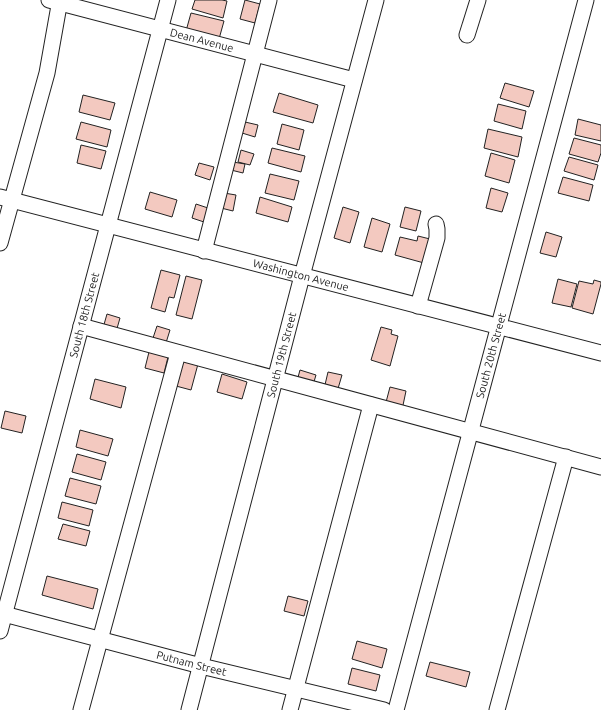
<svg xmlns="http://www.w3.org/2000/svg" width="601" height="710" font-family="Ubuntu,sans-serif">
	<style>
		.building { fill: #f3c9c0; stroke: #222 }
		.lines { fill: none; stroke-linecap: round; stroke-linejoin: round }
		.minor-casing { stroke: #222; stroke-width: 17 }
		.minor { stroke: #fff; stroke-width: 15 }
		.labels { text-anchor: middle; stroke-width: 3; stroke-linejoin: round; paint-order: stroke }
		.street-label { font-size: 11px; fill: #222; stroke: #fff }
	</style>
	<rect width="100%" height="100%" fill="#fff"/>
	<!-- building -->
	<path class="building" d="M195 0H222L227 1 223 18 192 9Z
		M245 0 260 4 255 23 240 19Z
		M191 13 224 21 219 39 186 31Z
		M505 83 534 91 529 107 500 98Z
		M279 93 318 105 313 123 273 112Z
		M83 95 115 103 110 120 79 112Z
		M498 104 526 111 522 129 494 121Z
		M578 119 601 125V141L575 135Z
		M81 122 111 130 107 147 76 139Z
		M245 122 258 125 255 137 242 133Z
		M282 124 304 130 299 150 277 144Z
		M488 129 522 137 518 157 484 148Z
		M574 138 601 145V153L598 162 569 154Z
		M81 145 106 151 101 169 77 163Z
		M272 148 305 156 301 172 268 163Z
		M241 150 254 154 250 165 238 162Z
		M491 153 515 160 509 183 485 176Z
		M569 157 598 165 594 180 564 171Z
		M233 162 245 164 243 173 231 170Z
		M199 163 214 167 210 180 195 175Z
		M270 174 299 181 294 200 265 193Z
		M563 177 593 185 589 201 558 193Z
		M491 188 508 193 502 212 486 208Z
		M150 192 177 200 172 217 145 209Z
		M224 193 236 195 233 211 221 208Z
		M260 197 292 207 288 222 256 213Z
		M196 204 208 208 204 222 192 218Z
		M343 207 359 212 350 243 334 238Z
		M405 207 421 211 416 231 400 227Z
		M372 218 390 224 382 252 364 247Z
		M546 232 562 237 556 257 540 253Z
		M418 236 430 239 424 263 395 255 400 237 417 241Z
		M161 270 180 275 174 298 169 297 165 312 151 308Z
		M186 276 202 280 192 319 176 315Z
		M558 279 577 284 571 307 552 303Z
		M594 280 601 282V284L593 314 572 308 579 281 593 284Z
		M107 314 120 318 116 332 103 328Z
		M157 326 170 330 165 346 152 341Z
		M381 327 392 330 391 334 398 336 390 366 371 360Z
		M149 352 168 357 164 373 145 368Z
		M183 360 198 364 191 390 176 386Z
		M300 370 316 375 313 385 297 381Z
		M328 372 342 375 337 392 324 389Z
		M222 374 247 382 242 399 217 392Z
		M95 379 126 387 121 408 90 399Z
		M390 387 406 391 402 410 385 406Z
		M5 411 26 416 22 433 1 428Z
		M80 430 113 439 108 456 76 447Z
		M77 454 106 462 101 480 72 472Z
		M70 478 101 486 96 504 65 496Z
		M62 502 93 510 89 526 58 518Z
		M63 524 90 531 86 546 58 539Z
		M47 576 98 589 93 609 42 595Z
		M288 596 308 601 304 616 284 611Z
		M357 641 387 649 382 668 352 659Z
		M430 662 470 672 466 687 426 676Z
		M352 668 380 675 376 691 348 684Z"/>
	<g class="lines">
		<defs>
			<g id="minor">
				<path id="s1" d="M49 0 354 80"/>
				<path d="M467 35 478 0"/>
				<path id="s2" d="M0 197 601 353"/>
				<path d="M0 243 47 73 60 0"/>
				<path d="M204 251 269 0"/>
				<path d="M418 306 437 238V229L436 224"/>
				<path d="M81 326 601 467"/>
				<path id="s3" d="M0 613 201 666 384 710"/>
				<path id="s4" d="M0 631 168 0"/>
				<path d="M81 710 178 353"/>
				<path id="s5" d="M189 710 302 276 376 0"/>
				<path d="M290 710 371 405"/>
				<path id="s6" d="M396 710 586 0"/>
				<path d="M497 710 566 457"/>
			</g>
		</defs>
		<!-- minor casing -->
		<use href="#minor" class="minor-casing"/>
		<!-- minor -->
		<use href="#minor" class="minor"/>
	</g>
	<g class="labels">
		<!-- street labels -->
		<g class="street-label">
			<text dy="4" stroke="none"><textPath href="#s1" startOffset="158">Dean Avenue</textPath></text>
			<text dy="4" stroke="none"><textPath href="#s2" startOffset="311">Washington Avenue</textPath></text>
			<text dy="4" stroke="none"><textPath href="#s4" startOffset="327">South 18th Street</textPath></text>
			<text dy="4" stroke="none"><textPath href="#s5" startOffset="367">South 19th Street</textPath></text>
			<text dy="4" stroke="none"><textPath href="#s6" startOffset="367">South 20th Street</textPath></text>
			<text dy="4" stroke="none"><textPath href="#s3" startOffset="198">Putnam Street</textPath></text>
		</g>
	</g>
</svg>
